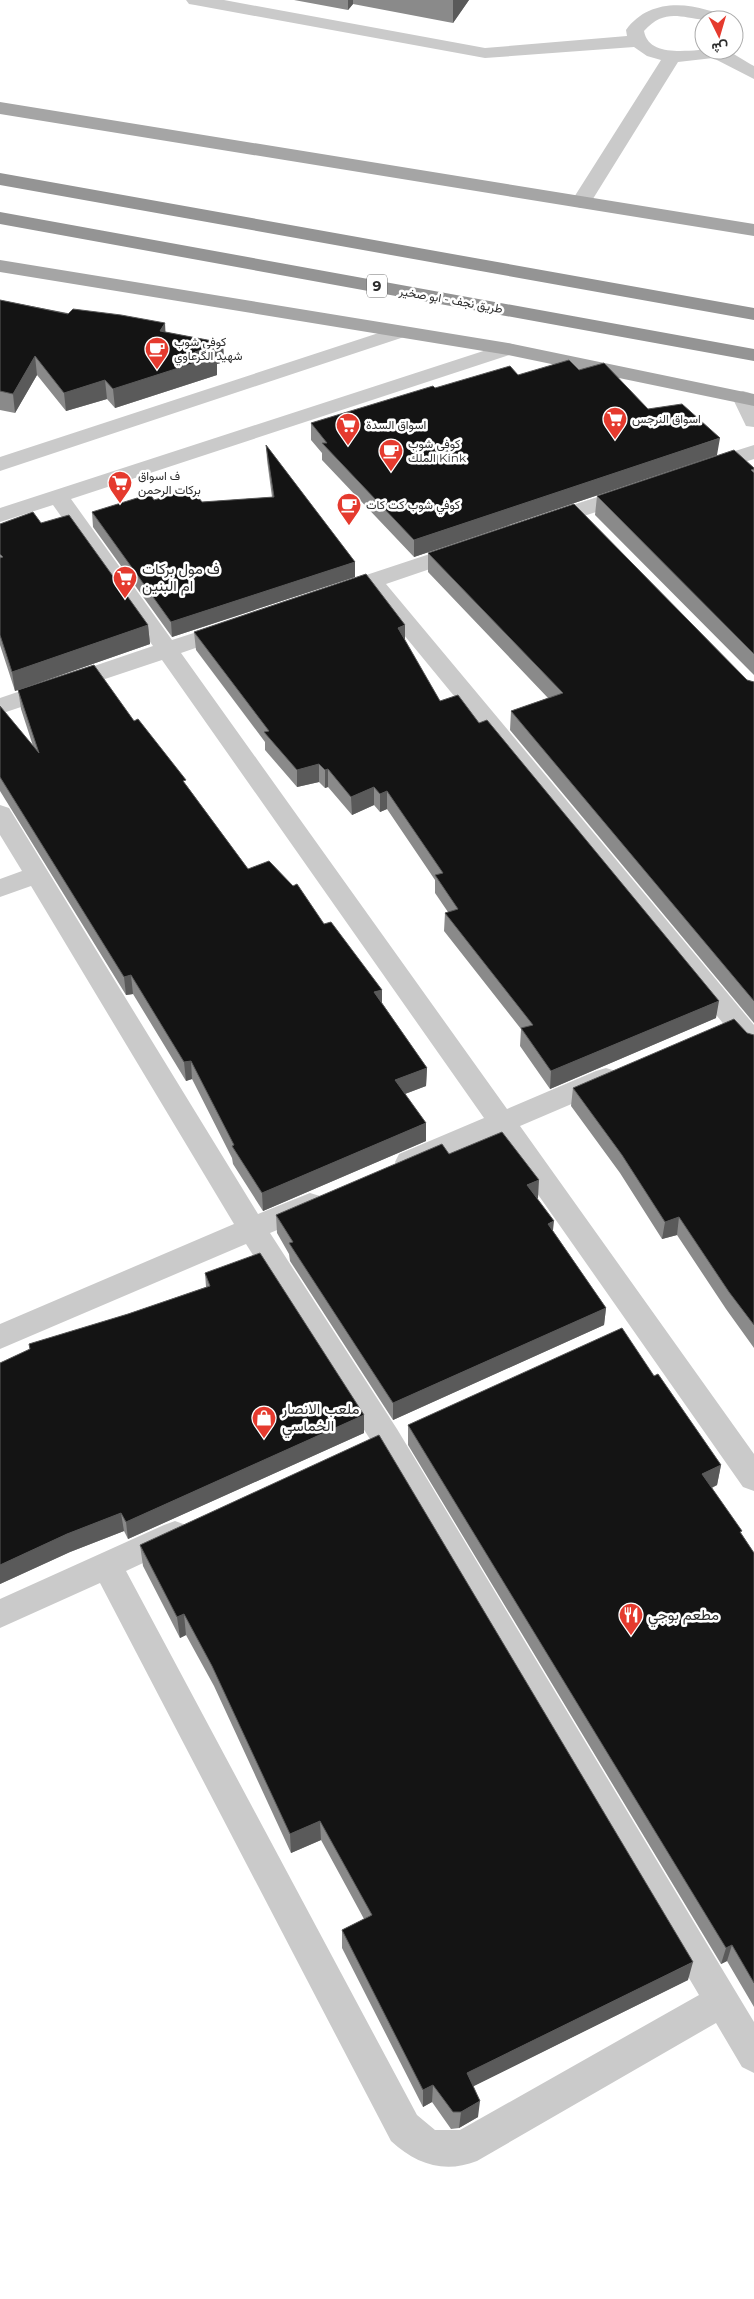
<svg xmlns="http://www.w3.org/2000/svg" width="754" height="2299" font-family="Montserrat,Vazirmatn,sans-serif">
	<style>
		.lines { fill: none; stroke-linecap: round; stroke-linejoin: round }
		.minor { fill: #cacaca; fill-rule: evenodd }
		.major { fill: #a5a5a5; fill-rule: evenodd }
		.highway { fill: #949494; fill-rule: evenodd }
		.wall { fill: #8a8a8a }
		.shaded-wall { fill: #5a5a5a }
		.building { fill: #141414; stroke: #5a5a5a }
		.labels { text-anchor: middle; stroke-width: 5; stroke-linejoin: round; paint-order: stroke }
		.far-street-label { font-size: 12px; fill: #2d2d2d; stroke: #fff }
		.far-poi-label { font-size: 12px; fill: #2d2d2d; stroke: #fff; text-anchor: start }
		.shield { fill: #fff; stroke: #6c6c6c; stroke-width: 1 }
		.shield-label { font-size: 14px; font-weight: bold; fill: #2d2d2d }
		.poi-label { font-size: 15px; fill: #2d2d2d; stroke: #fff; text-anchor: start }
	</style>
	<rect width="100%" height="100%" fill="#fff"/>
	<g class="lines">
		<!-- minor -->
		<path class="minor" d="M186 0H224L485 48 627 36 626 30C645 3 678 1 707 10 715 12 723 14 728 20 720 20 711 21 704 20 679 17 664 9 644 31 650 63 703 46 724 50 731 51 746 62 754 66V79L713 58 678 62 591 202 588 206 581 208 574 206 571 202 661 60 647 56 634 47 485 58 195 5 189 4Z
			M400 326 407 328 410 332 407 336 0 471V457Z
			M508 343 515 345 518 349 515 353 71 499 172 640 231 621 239 623 243 628 239 633 181 653 507 1109 596 1071 606 1068 616 1071 619 1078 616 1085 520 1126 754 1454V1491L743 1487 497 1136 419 1170 409 1173 399 1170 395 1162 399 1154 484 1118 162 660 0 714V698L153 646 53 505 0 522V508Z
			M743 391 750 393 754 398V427L746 426 732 397 736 393Z
			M754 445V459L705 475 697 473 694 468 697 463Z
			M631 486 639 488 642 493 639 498 544 529 536 527 533 522 536 517Z
			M463 543 471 545 474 550 471 555 386 584 754 1025V1053L745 1050 367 590 335 600 327 598 324 593 327 588Z
			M0 805 9 808 258 1214 310 1193 320 1196 324 1204 320 1212 270 1233 397 1429 754 2022V2073L742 2067 716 2023 477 2161C444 2174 416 2164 391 2141L100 1583 0 1628V1599L164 1525 175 1521 186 1525 190 1534 186 1543 126 1571 417 2115 435 2130H460L699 1995 375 1447 246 1244 0 1349V1324L234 1224 31 886 0 897V879L22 871 0 835Z"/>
		<!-- major -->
		<path class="major" d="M0 102 754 224V236L0 114Z
			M0 260 508 343 754 394V406L508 355 0 272Z"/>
		<!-- highway -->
		<path class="highway" d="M0 173 754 308V320L0 185Z
			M0 212 754 349V361L0 224Z"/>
	</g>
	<!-- wall -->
	<path class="wall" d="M294 0H469L453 23 353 4 348 10Z
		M0 300 223 343 224 362 217 364V375L115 408 107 399 66 411 37 375 15 413 0 410Z
		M579 370 648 409 717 455 754 468V675L595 515 597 496 705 459 414 557 322 460V453L311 440V423L435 388 518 375Z
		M266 445 355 562V577L172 637 93 527 92 512 154 500 202 502 272 497 267 460Z
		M41 523 148 625 150 644 15 691 0 645V524Z
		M428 553 747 680 754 682V1023L510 730 511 711 548 698 428 572Z
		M194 632 405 641 440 701 479 723 716 1018 550 1089 520 1046 521 1029 444 931 445 913 448 912 435 893V880L387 809 380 812 374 805 352 815 328 787 325 788 319 782 297 787 265 750V742L196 650Z
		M18 690 134 721 187 786 248 869 324 924 382 990V1003L427 1068 426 1086 405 1094 426 1141 263 1211 233 1164 232 1158 192 1079 186 1081 133 994 126 995 0 791V706L33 746 21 709Z
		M747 1033 754 1035V1348L726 1309 677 1235 662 1239 620 1173 571 1106 573 1088Z
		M449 1154 538 1198H537L553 1231 606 1308 604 1325 393 1420 290 1261 289 1254 277 1233 276 1215Z
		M205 1273 364 1415V1433L128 1539 124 1531 70 1552 0 1584V1363L30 1349 29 1344 128 1314 206 1287Z
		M654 1376 721 1465 717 1485 712 1488 754 1553V2007L727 1961 721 1964 408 1445V1425Z
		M140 1545 688 1980 473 2086 478 2117 459 2128 451 2129 432 2102 423 2107 342 1948V1930L364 1919 321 1840 291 1853 214 1686 186 1635 180 1638 143 1566Z"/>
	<!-- shaded-wall -->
	<path class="shaded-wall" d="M348 0H353V4L348 10Z
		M453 0H469L453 23Z
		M165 323 166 342 160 331Z
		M223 343 224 362 217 364V375L115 408 113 389 195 352Z
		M35 356 37 375 15 413 13 394Z
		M105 380 107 399 66 411 64 393Z
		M720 438 717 455 414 557V540Z
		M355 562V577L172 637 171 622Z
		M148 625 150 644 15 691 12 672Z
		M405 625V643L398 628Z
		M319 764V782L297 787V770Z
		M328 769V787L325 788V770Z
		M374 787V805L352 815 351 797Z
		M387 791V809L380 812V794Z
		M131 975 133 994 126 995 124 977Z
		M382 990V1008L374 992Z
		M719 1001 716 1018 550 1089 551 1071Z
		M191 1061 192 1079 186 1081 184 1062Z
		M427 1068 426 1086 394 1098 395 1080Z
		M426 1123V1141L263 1211 262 1193Z
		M539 1180 538 1198 526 1202 527 1185Z
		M679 1217 677 1235 662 1239 665 1222Z
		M554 1221 552 1239 548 1224Z
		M606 1308 604 1325 393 1420V1403Z
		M364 1415V1433L128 1539 126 1522Z
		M721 1465 717 1485 698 1494 702 1474Z
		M121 1513 124 1531 70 1552 0 1584V1565L67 1534Z
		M184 1614 186 1635 180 1638 177 1617Z
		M320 1821 321 1840 291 1853 290 1834Z
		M732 1945 727 1961 721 1964 726 1948Z
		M693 1962 688 1980 466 2090 467 2073Z
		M433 2085 432 2102 423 2107V2090Z
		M480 2101 478 2117 459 2128 461 2112Z"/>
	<!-- building -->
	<path class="building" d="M0 300 68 314 73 309 121 315 165 323 160 331 223 343 195 352 216 356 113 389 105 380 64 393 35 356 13 394 0 391Z
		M569 360 579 370 604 363 648 409 682 404 720 438 414 540 322 443H327L311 423 433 386 435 388 510 366 518 375Z
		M266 445 355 562 171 622 92 512 150 494 154 500 192 489 202 502 274 497Z
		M734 450 754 468V469L751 470 754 473V654L597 496Z
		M574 504 747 680 754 682V1001L511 711 563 693 428 553Z
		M33 512 41 523 69 515 148 625 12 672 0 635V558L3 557 0 554V524Z
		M366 574 405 625 398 628 440 701 458 695 479 723 487 720 719 1001 551 1071 521 1028 533 1025 445 913 458 909 435 875 443 873 387 791 380 794 374 787 351 797 328 769 325 770 319 764 297 770 264 732 269 731 194 632Z
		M94 665 134 721 138 719 186 780 183 781 248 869 269 861 293 886 297 884 324 924 331 922 382 990 374 992 427 1068 395 1080 426 1123 262 1193 232 1146 234 1145 191 1061 184 1062 131 975 124 977 0 777V706L39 753 18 690Z
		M734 1019 747 1033 754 1035V1325L729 1292 679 1217 665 1222 622 1155 573 1088Z
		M502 1132 539 1180 527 1185 554 1221 548 1224 606 1308 393 1403 289 1243 293 1242 276 1215 442 1144 449 1154Z
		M260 1253 364 1415 126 1522 121 1513 67 1534 0 1565V1363L30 1349 29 1344 128 1314 210 1286 205 1273Z
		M622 1328 654 1376 658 1374 721 1465 702 1474 742 1531 740 1532 754 1553V1983L732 1945 726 1948 408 1425Z
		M379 1435 693 1962 467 2073 480 2101 461 2112H453L433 2085 423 2090 342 1930 372 1915 320 1821 290 1834 212 1666 184 1614 177 1617 140 1545Z"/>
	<!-- icons -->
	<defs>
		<symbol id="cafe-pin" viewBox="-11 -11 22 30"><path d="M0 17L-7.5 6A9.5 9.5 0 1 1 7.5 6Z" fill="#e53a2e" stroke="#fff"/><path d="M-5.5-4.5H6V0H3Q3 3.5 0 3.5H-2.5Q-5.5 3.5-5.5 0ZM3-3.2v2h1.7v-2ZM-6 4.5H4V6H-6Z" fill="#fff"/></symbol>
		<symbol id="supermarket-pin" viewBox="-11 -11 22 30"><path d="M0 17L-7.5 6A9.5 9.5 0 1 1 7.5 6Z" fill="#e53a2e" stroke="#fff"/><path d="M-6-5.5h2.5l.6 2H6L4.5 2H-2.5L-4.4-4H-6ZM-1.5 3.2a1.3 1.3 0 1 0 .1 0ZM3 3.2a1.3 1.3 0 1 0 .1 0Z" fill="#fff"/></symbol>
		<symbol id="shop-pin" viewBox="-11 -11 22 30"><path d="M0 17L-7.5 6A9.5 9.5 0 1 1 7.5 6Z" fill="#e53a2e" stroke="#fff"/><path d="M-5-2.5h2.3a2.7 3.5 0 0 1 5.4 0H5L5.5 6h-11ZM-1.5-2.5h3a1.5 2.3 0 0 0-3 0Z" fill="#fff"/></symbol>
		<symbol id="restaurant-pin" viewBox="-11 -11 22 30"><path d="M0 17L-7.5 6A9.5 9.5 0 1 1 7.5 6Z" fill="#e53a2e" stroke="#fff"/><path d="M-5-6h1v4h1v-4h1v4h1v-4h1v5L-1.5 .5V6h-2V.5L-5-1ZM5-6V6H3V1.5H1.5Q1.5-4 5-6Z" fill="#fff"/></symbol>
	</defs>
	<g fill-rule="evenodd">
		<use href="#cafe-pin" x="143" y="335" width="28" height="38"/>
		<use href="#supermarket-pin" x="601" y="405" width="28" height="38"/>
		<use href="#supermarket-pin" x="334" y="411" width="28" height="38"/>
		<use href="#cafe-pin" x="377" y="437" width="28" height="38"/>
		<use href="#supermarket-pin" x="106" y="469" width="28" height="38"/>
		<use href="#cafe-pin" x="335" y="491" width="28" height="38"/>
		<use href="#supermarket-pin" x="111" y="564" width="28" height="38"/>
		<use href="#shop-pin" x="250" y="1404" width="28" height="38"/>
		<use href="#restaurant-pin" x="617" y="1601" width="28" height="38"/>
	</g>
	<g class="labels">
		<!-- far-street labels -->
		<g class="far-street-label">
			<text transform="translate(451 300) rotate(10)" y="4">طريق نجف - ابو صخير</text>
		</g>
		<!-- far-poi labels -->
		<g class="far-poi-label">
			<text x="174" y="346">كوفي شوب<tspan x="174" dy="14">شهيد الگرعاوي</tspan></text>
			<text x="632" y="423">اسواق النرجس</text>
			<text x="366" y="429">اسواق السدة</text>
			<text x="408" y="448">كوفي شوب<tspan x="408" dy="14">الملك Kink</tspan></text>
			<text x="138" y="480">ف اسواق<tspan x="138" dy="14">بركات الرحمن</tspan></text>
			<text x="366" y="509">كوفي شوب كت كات</text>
		</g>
		<!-- shield labels -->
		<rect class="shield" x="367" y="274.5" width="20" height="23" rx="4"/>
		<g class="shield-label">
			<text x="377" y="291">9</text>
		</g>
		<!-- poi labels -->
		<g class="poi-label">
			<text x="142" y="574">ف مول بركات<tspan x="142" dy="17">ام البنين</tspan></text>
			<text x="282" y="1414">ملعب الانصار<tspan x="282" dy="17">الخماسي</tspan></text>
			<text x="648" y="1620">مطعم بوجي</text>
		</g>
	</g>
	<!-- north arrow -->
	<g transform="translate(719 35) rotate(175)"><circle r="24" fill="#ffffff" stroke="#ababab"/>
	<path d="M0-4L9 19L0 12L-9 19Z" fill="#e53a2e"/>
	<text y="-8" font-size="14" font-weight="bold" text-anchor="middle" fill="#2d2d2d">ش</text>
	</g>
</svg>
